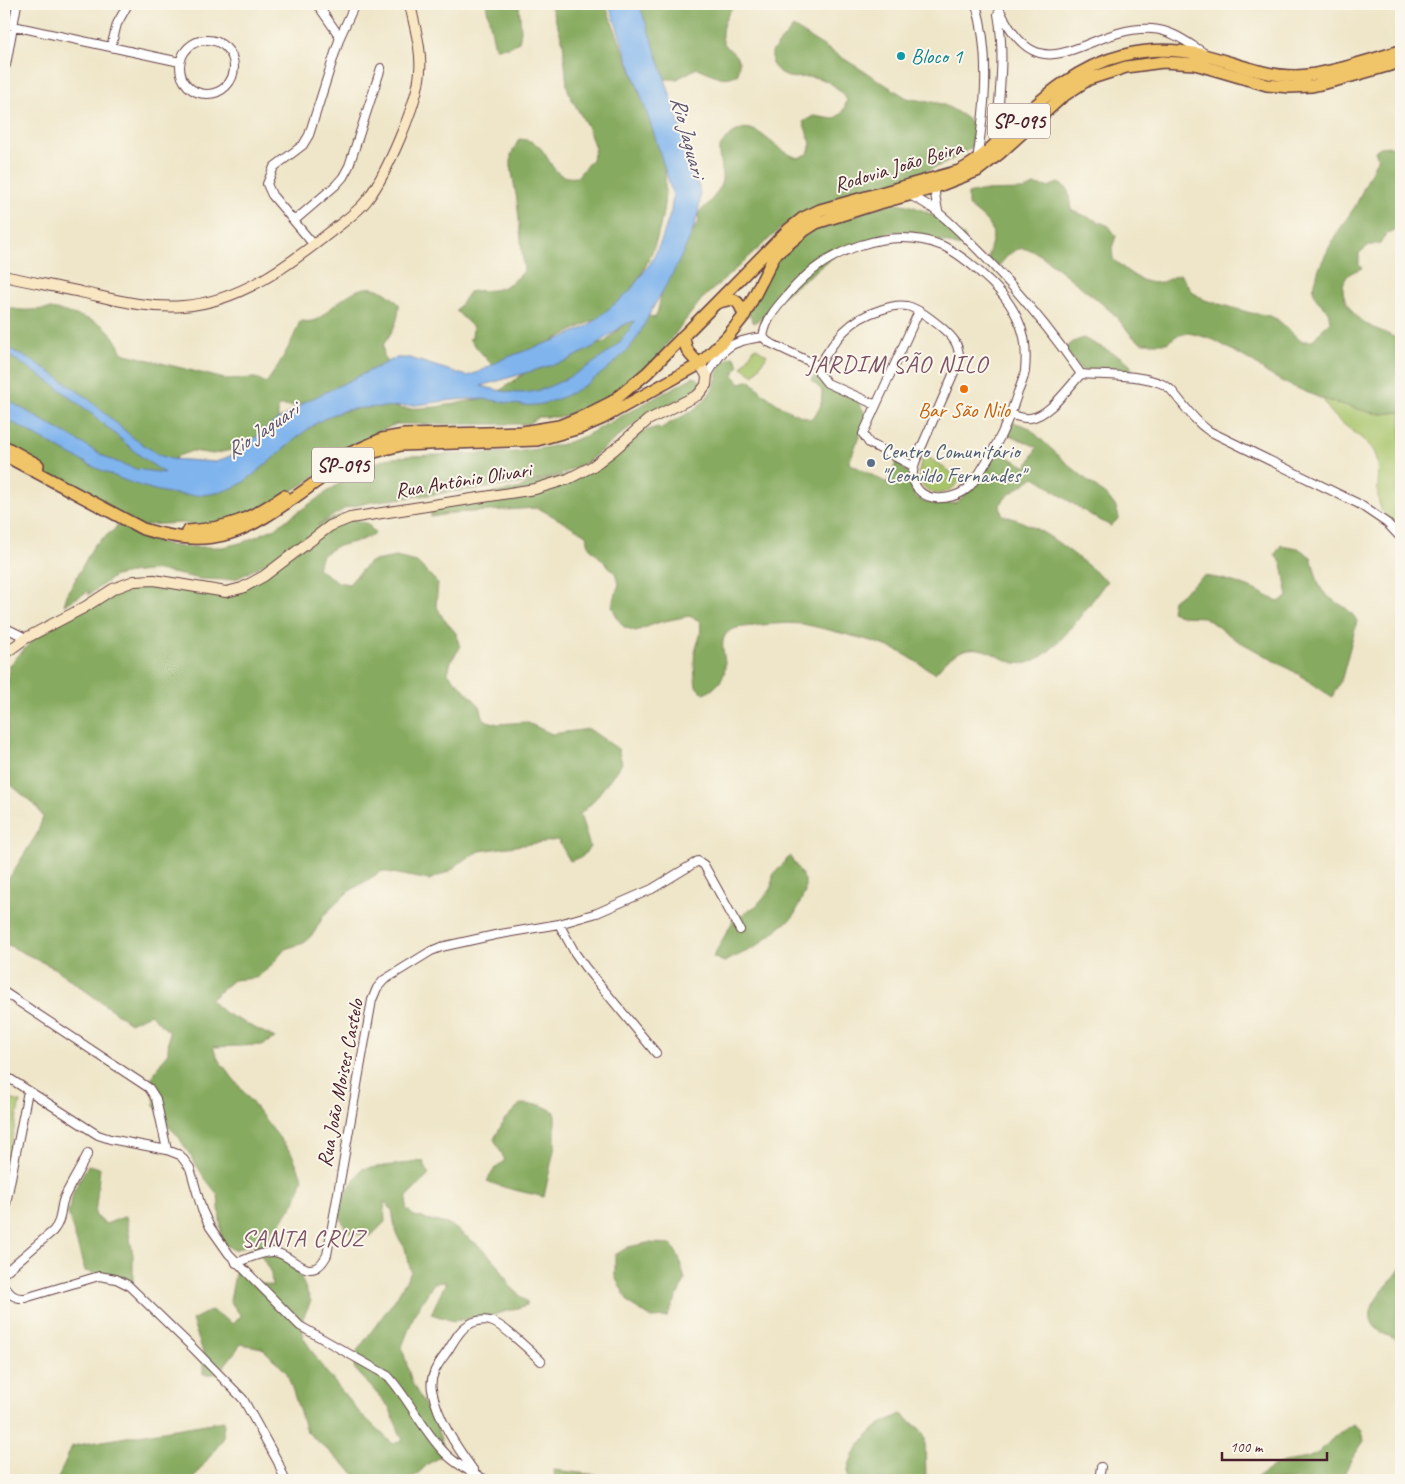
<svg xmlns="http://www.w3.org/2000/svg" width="1405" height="1484" font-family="Caveat,sans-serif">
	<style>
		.green { fill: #a8c46a; stroke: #79724a }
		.forest { fill: #86aa5e; stroke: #686444 }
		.water { fill: #7fb4ed; stroke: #646a8c; fill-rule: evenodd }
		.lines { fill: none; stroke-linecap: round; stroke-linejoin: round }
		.street-casing { stroke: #633d43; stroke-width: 10 }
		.secondary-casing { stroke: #633d43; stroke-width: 12 }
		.primary-casing { stroke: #633d43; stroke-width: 14 }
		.street { stroke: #fff; stroke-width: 8 }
		.secondary { stroke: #f9e7c3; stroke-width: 10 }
		.primary { stroke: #f0c469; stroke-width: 11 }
		.culture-dot { fill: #0f9aa8; stroke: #fbf7ec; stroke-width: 2 }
		.food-dot { fill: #e8710a; stroke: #fbf7ec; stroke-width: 2 }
		.service-dot { fill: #5c6f8a; stroke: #fbf7ec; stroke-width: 2 }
		.labels { text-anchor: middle; stroke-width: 4; stroke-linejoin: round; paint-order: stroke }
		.shield { fill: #fbf7ec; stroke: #7f6065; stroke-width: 1 }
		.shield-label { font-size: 20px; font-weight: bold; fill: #4a1f2b }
		.culture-label { font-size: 21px; fill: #0d838f; stroke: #fbf7ec; text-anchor: start }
		.street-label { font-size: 21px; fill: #4a1f2b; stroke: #fbf7ec }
		.food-label { font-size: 21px; fill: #c56008; stroke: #fbf7ec }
		.service-label { font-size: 21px; fill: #4e5e75; stroke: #fbf7ec; text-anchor: start }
		.water-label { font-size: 22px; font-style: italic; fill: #5d536f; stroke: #fbf7ec }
		.quarter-label { font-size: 24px; letter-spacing: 1px; fill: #7c5267; stroke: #fbf7ec }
	</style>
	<rect width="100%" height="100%" fill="#fbf7ec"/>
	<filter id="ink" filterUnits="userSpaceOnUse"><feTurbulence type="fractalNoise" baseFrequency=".02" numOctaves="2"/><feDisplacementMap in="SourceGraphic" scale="10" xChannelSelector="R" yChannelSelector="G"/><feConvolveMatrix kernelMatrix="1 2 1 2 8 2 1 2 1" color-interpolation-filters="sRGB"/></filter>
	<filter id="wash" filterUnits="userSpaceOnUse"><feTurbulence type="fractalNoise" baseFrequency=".0096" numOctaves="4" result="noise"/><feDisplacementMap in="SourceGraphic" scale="20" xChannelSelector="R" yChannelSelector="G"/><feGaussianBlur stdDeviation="1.12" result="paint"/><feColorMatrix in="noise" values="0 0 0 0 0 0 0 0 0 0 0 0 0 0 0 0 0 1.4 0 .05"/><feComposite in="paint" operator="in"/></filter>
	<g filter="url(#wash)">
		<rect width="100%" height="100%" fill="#efe6c9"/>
		<!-- green -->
		<path class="green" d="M755 347 767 355 754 375 742 367Z
			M1323 399 1368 412 1382 414 1401 412V527C1394 522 1386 517 1381 509 1373 492 1384 470 1374 451 1371 446 1365 441 1360 437 1345 425 1331 417 1323 399Z
			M925 455 961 479C940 510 905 486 925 455Z
			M4 1097 20 1102 4 1175Z"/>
		<!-- forest -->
		<path class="forest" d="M486 4H519L521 31 519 42 509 47 495 48Z
			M550 4H605L662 148C673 205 656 275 608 313L494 370 492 365 469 339 472 338 473 327 456 311 469 292C477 290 485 291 493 290 506 288 516 280 524 271L517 200 511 167V155L519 139C555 140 543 182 577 177L592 159 595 148 587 126 570 96 567 86 563 42Z
			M635 4H735C727 14 715 35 727 47 732 52 737 55 739 62 739 66 738 71 738 74 720 83 714 73 697 68L677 79H665Z
			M793 27 907 98C919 101 931 101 942 104 949 107 971 119 974 126 976 133 975 139 974 146L946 163 832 208 788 222 701 300 638 382 571 413 561 417H538L528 424H396L376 433 302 485 274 501 228 522 194 526 182 523 146 525 142 537 173 546 195 547H223L244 542 275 528 363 467 386 459 408 456 516 452 543 448 563 444 585 436 693 377C700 379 702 381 702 389L649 414 625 431 586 463 561 474 526 483 371 502 346 508 317 525 342 515 368 524 375 534 361 540 335 547 322 555 317 568 338 582 349 584 369 562 396 557 417 562 438 583 436 605 443 618 456 633 460 648 451 661 448 673 480 706 484 720 498 724 526 722 552 734 589 729 618 749 622 763 592 803 580 814 590 847 582 857 570 861 558 840 480 851 462 861 450 871 429 880 382 871 348 892 324 915 314 933 304 943 285 949 270 967 256 978 233 980 210 1000 225 1013 275 1038 262 1045 213 1047 218 1059 292 1154 303 1179 295 1202 279 1225 269 1232 292 1260 299 1273 311 1301 303 1318V1337L323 1368 359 1412 393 1444 403 1441 389 1407 354 1368 357 1351 396 1298 411 1272 405 1248 396 1234 392 1210 384 1201 385 1222 371 1236 347 1232 339 1215 341 1199 362 1169 423 1161 429 1175 407 1197 406 1208 414 1216 451 1225 479 1246 497 1263 510 1286 527 1302V1305L490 1316 453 1321 431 1314 446 1282 434 1283 415 1313 402 1347 412 1383 435 1423 446 1453 428 1464 411 1480H358L357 1476 306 1431 287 1373 262 1348 241 1344 218 1374H203V1352L192 1320 211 1310 233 1324 241 1316 230 1301 236 1268 259 1282 272 1286 271 1273 254 1243 234 1250 222 1243 218 1195 204 1177 178 1136 164 1122 155 1106 152 1077 168 1052 169 1032 150 1014 130 1023 54 968 4 943V886L37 834 43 817 36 806 11 785 5 759 7 729 6 698 9 667 17 657 36 636 112 591 146 580 219 589 251 582 271 566 279 556 238 578 225 580 200 579 157 570 130 573 115 576 88 595 89 591 64 605 67 595 94 545 115 529 117 525 119 526 125 517 4 452V306C23 313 31 309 50 309 62 310 95 320 105 327 112 333 118 344 122 353L225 379 256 378 266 383C279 366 293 341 300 321 304 321 308 322 312 321 320 319 324 314 331 308 357 287 372 277 399 304 399 321 393 331 383 345L384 357 392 365 306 402 294 406H278V427L255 443 231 450 213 454 192 451 178 456 170 464 164 474 239 484 254 473 275 449 330 414 364 407 391 406 403 409 436 407 491 397 539 363 605 342 623 325 644 314 655 318C661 305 659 296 664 284 674 262 687 241 699 221L698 213C707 206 720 192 722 180 723 171 718 158 719 148 752 104 763 146 798 158L808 154 811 143 803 122 813 116 834 119 843 112 847 100C839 88 827 78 811 77 792 77 786 82 772 64V52Z
			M1391 146 1401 149V226L1388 233 1380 243 1368 246 1359 253V265L1362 268C1359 270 1354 271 1351 273 1333 286 1349 312 1363 322 1375 330 1389 333 1401 341V412L1382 414 1368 412 1320 398 1285 383 1267 373 1253 362 1214 340 1198 335 1188 333 1176 336 1167 343H1142L1132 336 1114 314 1100 302 1042 256C1019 242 1013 249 997 268L989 261C988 253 990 249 992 241 997 225 979 215 968 205V194L980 191 1024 190 1034 185 1048 187 1058 183 1068 189 1071 210 1109 226 1116 236 1112 248 1113 259C1125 269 1143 287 1162 282 1168 280 1174 276 1180 274L1192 292 1205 300 1251 313 1267 315 1277 319 1301 341H1312L1330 321 1328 311 1317 300 1313 290 1319 268 1335 236 1356 205 1378 157 1375 151 1380 147Z
			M893 203C920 204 945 222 966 238L959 247 948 243 903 231 891 232 836 255 779 299 765 315 754 323 748 314 778 255 818 226Z
			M1083 338 1121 357 1130 364 1133 374 1089 373 1079 368 1065 349 1073 342Z
			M734 356 739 365 733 375 740 383 750 380C767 399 785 411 810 419 821 410 822 405 822 390L812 381 817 371 824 384 855 398 867 416 849 463 887 483 897 461 909 474 915 496 924 502 935 504 957 503 993 459 1002 454 1027 467 1037 447 1007 434 1013 422 1028 427 1063 460 1109 498 1116 507 1119 518 1111 526C1094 518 1078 507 1063 497 1052 490 1045 482 1034 477L1007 496 1000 505 1002 515C1044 526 1074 555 1107 581 1089 604 1058 652 1031 662 1002 672 986 632 951 657 945 661 940 668 935 673 924 667 913 659 902 653 886 645 869 640 852 636 837 632 822 628 807 625 794 622 768 624 754 626 746 627 734 627 728 632 711 648 744 672 705 694L696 687C695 680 693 658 695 651 699 638 702 635 700 621L689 616 660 622 636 631 624 627 617 618 612 606 619 584 615 573 589 547 587 536 578 530 538 508 453 513 431 517V506L520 488 531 483 577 472 636 434 657 427 660 429C678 417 698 412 710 393 722 376 711 365 734 356Z
			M1281 545 1298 548 1311 557C1314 566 1317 583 1322 590 1332 604 1347 603 1357 621L1342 678 1332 697 1298 674 1235 639 1204 617 1182 616 1171 611 1173 600 1204 576C1230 579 1255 588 1278 602L1288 597 1282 564 1275 555Z
			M790 856 805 880V892L794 916 754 948 724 962 713 957 734 919 756 906 771 889 773 875Z
			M520 1104 541 1105 555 1112V1145L544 1197C525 1192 505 1189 487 1181L495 1168 505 1160 494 1139 505 1119Z
			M88 1165 100 1168 95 1215 106 1224 126 1216 133 1255V1285L127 1281 85 1271 68 1213 74 1190Z
			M647 1243 671 1244 679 1257 685 1280 667 1317 652 1318 629 1303 615 1277V1255L628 1247Z
			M1401 1267V1343C1394 1337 1385 1336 1378 1330 1355 1309 1392 1285 1401 1267Z
			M901 1414 920 1429 925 1438 926 1480H848C845 1461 862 1439 877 1427 883 1422 893 1418 901 1414Z
			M224 1421 223 1439 192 1480H57L72 1446Z
			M1353 1424 1362 1430 1364 1441 1351 1460 1341 1480H1253L1271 1468 1284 1462 1308 1458 1318 1453 1334 1437Z
			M554 1470 606 1476 610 1480H555Z"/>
		<!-- water -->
		<path class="water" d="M609 4H639C656 50 671 97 686 144 690 158 699 181 700 195 702 226 667 284 651 311 645 323 639 337 630 347 607 372 575 396 542 404 520 409 501 399 479 399 455 398 430 404 406 406 388 407 370 407 353 409 319 413 291 444 265 465 256 472 246 482 235 487 164 518 71 454 10 421L4 416V398L109 459 136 469 164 473 139 455 92 414 50 382 13 358 4 354V346L40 365 86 397 132 437 159 455 171 459 216 462 239 452 270 425 307 401 396 358H410L467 376 479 372 505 358 564 337 588 326 629 292 652 261 662 239 671 211 673 196 655 137ZM635 321C629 329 623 339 616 346 600 361 553 389 531 392 515 395 497 390 481 386L566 361 595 346 625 324Z"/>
	</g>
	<g filter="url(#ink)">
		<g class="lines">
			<defs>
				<path id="street" d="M317 4 340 37
					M976 4C991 56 985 108 977 160
					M997 4C1041 103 1083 25 1152 29 1172 30 1188 43 1204 53
					M4 24 180 62
					M180 67a27 27 0 1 1 54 0a27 27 0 1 1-54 0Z
					M111 47 117 24 128 4
					M6 65 17 4
					M997 118 998 115C1001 80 1004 48 998 14
					M936 187 935 194 938 211
					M909 195C936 207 952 224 972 244 1013 284 1049 328 1081 374 1104 376 1156 373 1172 391 1184 405 1193 420 1209 431L1359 504 1387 523 1401 538
					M294 221 336 185 343 177 349 166 381 68
					M314 245 272 195 267 184 274 167 303 145 309 135 340 37 355 4
					M763 337C766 318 777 307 790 292 825 251 889 224 943 246 958 253 971 264 983 275 1002 291 1018 312 1024 337 1026 347 1026 360 1025 371 1024 378 1021 385 1018 392 1009 421 996 448 979 474 975 479 972 485 967 489 950 502 917 504 913 477 912 469 915 462 918 455L959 361C960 344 953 337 940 326 930 318 919 309 907 306 898 304 888 307 880 310 849 319 835 339 819 366
					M763 337 768 342 819 366
					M819 366V373L827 383 876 405
					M707 376C723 347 730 341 763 337
					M1011 415C1017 416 1024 419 1030 418 1049 416 1068 388 1081 374
					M913 466 869 443 863 434 919 311
					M4 627 26 638
					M559 924 575 953 585 967 656 1053
					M4 992 149 1088 156 1099 167 1150
					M4 1075 98 1135 110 1139 167 1150 180 1155 190 1168 202 1210 210 1227 229 1254 300 1326 388 1376C409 1399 422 1429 444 1452 455 1464 471 1472 486 1480
					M4 1214 28 1091
					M236 1263C247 1259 263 1251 274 1252 295 1255 310 1287 327 1255L372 1000 377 988 384 980 431 951 441 947 495 935 559 924 597 913 652 889 698 861 704 865 740 930
					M4 1273 53 1231C63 1219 59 1211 64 1198 71 1183 81 1168 88 1153
					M4 1286C10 1294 14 1299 25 1298L99 1276 116 1279 128 1285 191 1346 243 1399 278 1462 285 1480
					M474 1471C456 1446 438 1420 432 1390 429 1375 439 1363 447 1352 453 1343 459 1330 468 1325 474 1321 483 1319 490 1321 503 1324 530 1351 541 1361
					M1099 1480 1101 1467"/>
				<path id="secondary" d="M4 276C31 282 58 287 85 293 117 300 150 309 183 306 240 302 289 265 333 230 344 221 358 212 367 200 386 175 418 103 420 71 422 49 414 25 410 4
					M4 654 26 638 85 607 113 589 134 581 154 580 226 592 242 588 264 576 330 526 350 518 535 489 568 479 593 466 615 449 648 420 698 395 706 385 707 376 700 364"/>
				<path id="primary" d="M717 303C733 297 739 298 744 316
					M684 335C685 350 689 355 700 364
					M4 446 38 465
					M4 455 143 529C216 551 246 532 305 490 320 479 336 467 353 459 369 453 385 449 401 445L537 440 580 428 603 418 700 364 727 337 744 316 775 255 805 230 816 223 876 204 931 189 977 171 999 154 1062 97 1089 79 1126 67 1163 62 1195 64 1267 85 1290 87 1312 86 1334 81 1401 62
					M320 471 339 458 382 439 404 435 522 432 559 426 586 415 612 402 647 373 788 230 803 218 820 210 959 171C980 161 994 145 1011 128 1043 97 1078 66 1124 55 1148 49 1175 49 1199 54 1231 61 1262 76 1295 76 1324 76 1372 59 1401 51
					M188 531C230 528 250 519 284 496"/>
			</defs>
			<!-- street casing -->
			<use href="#street" class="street-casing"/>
			<!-- secondary casing -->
			<use href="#secondary" class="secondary-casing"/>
			<!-- primary casing -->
			<use href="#primary" class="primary-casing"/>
			<!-- street -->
			<use href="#street" class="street"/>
			<!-- secondary -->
			<use href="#secondary" class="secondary"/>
			<!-- primary -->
			<use href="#primary" class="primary"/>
		</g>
	</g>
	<!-- markers -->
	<circle class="culture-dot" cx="901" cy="56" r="5"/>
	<circle class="food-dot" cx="964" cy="389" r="5"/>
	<circle class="service-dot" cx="871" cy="463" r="5"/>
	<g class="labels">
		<!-- shield labels -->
		<g class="shield">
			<rect x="988" y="103.5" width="62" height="35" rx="4"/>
			<rect x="312" y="447.5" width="62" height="35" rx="4"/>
		</g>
		<g class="shield-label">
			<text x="1019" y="128">SP-095</text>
			<text x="343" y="472">SP-095</text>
		</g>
		<!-- culture labels -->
		<g class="culture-label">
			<text x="911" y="63">Bloco 1</text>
		</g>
		<!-- street labels -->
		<g class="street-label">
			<text transform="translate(898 166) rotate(-17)" y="7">Rodovia João Beira</text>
			<text transform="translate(463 480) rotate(-9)" y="7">Rua Antônio Olivari</text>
			<text transform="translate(340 1083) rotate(-79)" y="7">Rua João Moises Castelo</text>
		</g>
		<!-- food labels -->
		<g class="food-label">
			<text x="964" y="417">Bar São Nilo</text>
		</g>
		<!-- service labels -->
		<g class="service-label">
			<text x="881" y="458">Centro Comunitário<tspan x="881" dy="24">"Leonildo Fernandes"</tspan></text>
		</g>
		<!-- water labels -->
		<g class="water-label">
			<text transform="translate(689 136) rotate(75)" y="8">Rio Jaguari</text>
			<text transform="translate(261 430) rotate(-34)" y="8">Rio Jaguari</text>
		</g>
		<!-- quarter labels -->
		<g class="quarter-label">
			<text x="897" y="372">JARDIM SÃO NILO</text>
			<text x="303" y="1246">SANTA CRUZ</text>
		</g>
	</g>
	<!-- margin -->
	<rect width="1405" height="1484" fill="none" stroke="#fbf7ec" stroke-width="20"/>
	<!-- scale -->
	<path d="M1222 1452v8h105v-8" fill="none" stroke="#4a1f2b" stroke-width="2.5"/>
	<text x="1230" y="1452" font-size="15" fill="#4a1f2b" stroke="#fbf7ec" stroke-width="4" paint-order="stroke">100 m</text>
</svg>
